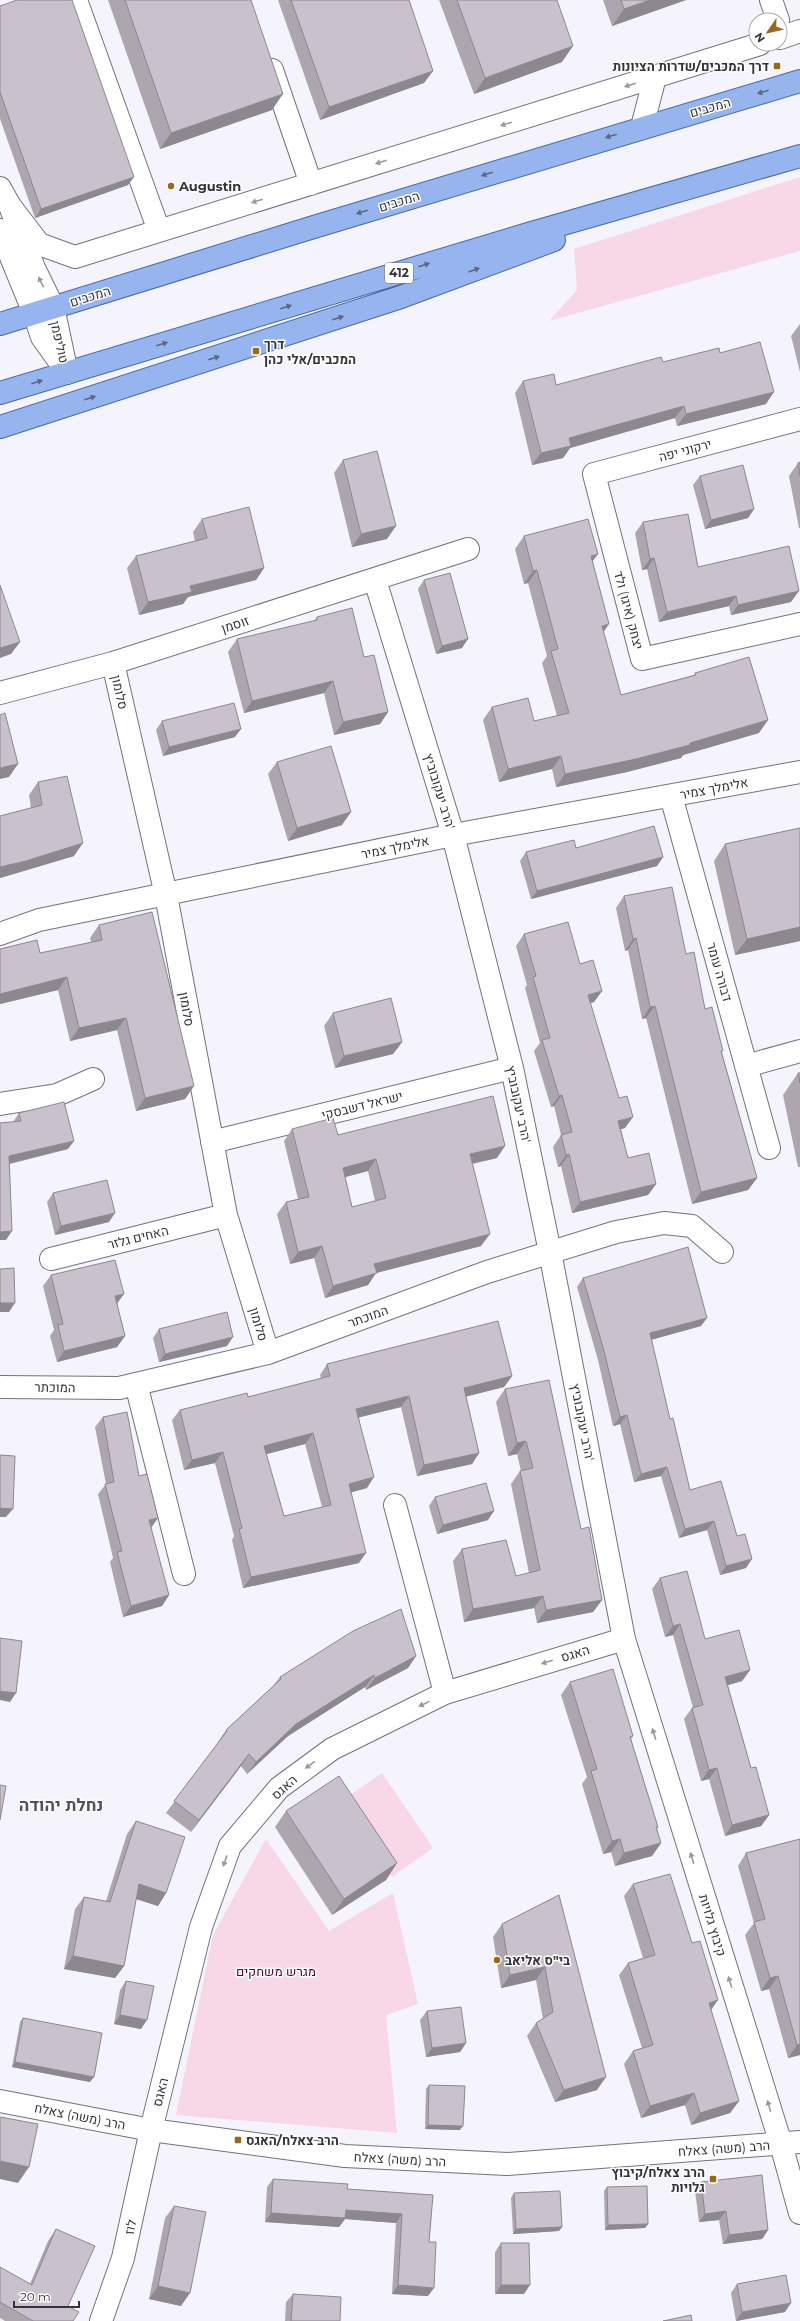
<svg xmlns="http://www.w3.org/2000/svg" width="800" height="2321" font-family="Montserrat,Heebo,sans-serif">
	<style>
		.green { fill: #f8d7e7 }
		.lines { fill: none; stroke-linecap: round; stroke-linejoin: round }
		.minor-casing { stroke: #73727c; stroke-width: 24 }
		.major-casing { stroke: #4668a8; stroke-width: 24 }
		.minor { stroke: #fff; stroke-width: 22 }
		.major { stroke: #96b5ef; stroke-width: 22 }
		.wall { fill: #ada6af; fill-rule: evenodd }
		.shaded-wall { fill: #8d878e }
		.building { fill: #c9c1cb; stroke: #8d878e; fill-rule: evenodd }
		.oneway { fill: #9a999c }
		.oneway2 { fill: #5b6781 }
		.poi-dot { fill: #99681a; stroke: #fff; stroke-width: 1.5 }
		.labels { text-anchor: middle; stroke-width: 3; stroke-linejoin: round; paint-order: stroke }
		.shield { fill: #fff; stroke: #717074; stroke-width: 1 }
		.shield-label { font-size: 12px; font-weight: bold; fill: #343338 }
		.poi-label { font-size: 13px; font-weight: bold; fill: #343338; stroke: #fff; text-anchor: start }
		.street-label { font-size: 13px; fill: #343338; stroke: #fff }
		.park-label { font-size: 13px; fill: #58033b; stroke: #fff }
		.district-label { font-size: 17px; font-weight: bold; fill: #53525c; stroke: #fff }
	</style>
	<rect width="100%" height="100%" fill="#f5f4fd"/>
	<!-- green -->
	<path class="green" d="M800 177V251L549 321 577 290 574 249Z
		M382 1773 433 1848 392 1877 340 1802Z
		M266 1839 329 1931 393 1893 418 2004 386 2015 397 2133 176 2115 213 1935Z"/>
	<g class="lines">
		<defs>
			<path id="minor" d="M76 0 159 231
				M771 0 778 20
				M780 38 800 31
				M272 70 311 184
				M642 127 655 77
				M0 188 10 206 34 268 53 307 67 373
				M10 206 39 244 75 257 760 44
				M0 230 34 313 42 337 62 365
				M800 419 594 474 642 659 800 624
				M375 580 453 835 512 1068 550 1252 624 1639 781 2144 800 2213
				M113 663 166 895 226 1215 268 1353
				M0 693 113 663 468 549
				M671 796 769 1148
				M0 934 39 920 453 835 800 772
				M746 1066 800 1051
				M0 1104 57 1095 93 1079
				M212 1142 512 1068
				M51 1259 226 1215
				M136 1384 184 1574
				M0 1387 119 1388 268 1353 487 1272 616 1232 664 1223 692 1226 722 1252
				M395 1505 445 1693
				M0 2101 151 2130 345 2156 507 2164 800 2142
				M101 2321 123 2258 151 2130 201 1927 230 1846 279 1788 332 1749 445 1693 624 1639"/>
			<path id="major" d="M0 324 317 226 800 81
				M0 393 528 234 800 156
				M0 427 401 297 554 240"/>
		</defs>
		<!-- minor casing -->
		<use href="#minor" class="minor-casing"/>
		<!-- major casing -->
		<use href="#major" class="major-casing"/>
		<!-- minor -->
		<use href="#minor" class="minor"/>
		<!-- major -->
		<use href="#major" class="major"/>
	</g>
	<!-- wall -->
	<path class="wall" d="M108 0H251L272 110 160 149Z
		M278 0H409L424 83 320 120Z
		M439 0H557L562 62 474 94Z
		M603 0H686L612 26Z
		M0 6 128 185 35 218 0 119Z
		M800 324V372L791 336Z
		M720 353 766 404 677 426 675 418 570 448 563 458 532 465 515 393 523 381 556 385 663 362Z
		M343 460 387 539 352 547 334 473Z
		M800 462V528H799L789 476 798 463Z
		M700 476 754 509 748 518 705 529 693 485Z
		M202 519 264 568 256 580 188 597 183 604 139 615 127 568 136 556 195 541 193 532Z
		M643 522 698 567 791 602 731 615 729 606 659 622 647 569 642 570 635 533Z
		M524 536 593 562 603 631 621 695 694 675 695 673 759 733 683 755 681 758 627 772 556 787 552 769 499 782 483 720 492 707 534 721 557 716 542 663 547 656 528 583 524 584 515 549Z
		M424 580 462 648 436 654 418 589Z
		M317 617 364 657 388 712 380 724 334 735 324 693 244 713 228 652 237 639 314 621Z
		M162 721 235 737 163 756 156 730Z
		M277 762 342 825 288 841 268 774Z
		M38 782 74 856 17 873 0 878V816L31 808 29 795Z
		M800 828V941L735 955 714 861 725 844Z
		M576 848 663 857 657 866 531 899 520 861 526 852Z
		M624 896 686 954 705 1009 722 1053 757 1178 748 1190 692 1204 646 1018 642 1019 628 950 625 951 616 908Z
		M99 925 194 1086 185 1099 136 1111 117 1030 70 1041 58 990 0 1004V949L40 953 91 942 90 938Z
		M524 934 580 964 602 991 594 1002 590 1003 625 1128 621 1129 628 1158 656 1184 648 1195 572 1213 561 1166 558 1167 553 1147 561 1135 554 1106 551 1107 534 1051 540 1043 525 988 527 985 516 946Z
		M333 1013 402 1042 393 1054 335 1068 324 1026Z
		M798 1073H800V1167H798L783 1095Z
		M19 1113 68 1149 10 1164 6 1240H0V1123L13 1122Z
		M292 1129 497 1158 472 1164 481 1246 376 1273 368 1285 325 1298 314 1258 290 1264 277 1214 286 1202 298 1199 284 1141ZM368 1171 375 1201 352 1207 345 1177Z
		M53 1193 109 1222 55 1235 47 1202Z
		M51 1275 117 1304 125 1336 117 1347 57 1362 50 1336 54 1330 43 1286Z
		M583 1278 701 1326 651 1340 670 1419 690 1490 721 1481 746 1568 720 1575 707 1530 679 1538 661 1476 634 1482 620 1424 613 1426 598 1360 577 1287Z
		M159 1329 227 1346 159 1362 153 1338Z
		M327 1364 512 1376 504 1387 466 1396 479 1453 472 1464 417 1476 401 1407 359 1417 367 1488 351 1492 359 1563 243 1588 232 1540 234 1536 215 1463 184 1470 172 1420 180 1410 248 1397 321 1378 320 1375ZM305 1444 322 1507 284 1516 266 1454Z
		M505 1389 581 1529 602 1600 593 1612 537 1623 534 1608 464 1622 453 1561 462 1549 516 1576 529 1573 511 1484 520 1471H521L517 1454 508 1456 496 1402Z
		M103 1417 139 1476 151 1528 169 1595 162 1606 123 1617 110 1562 113 1558 98 1494 106 1484 95 1427Z
		M435 1497 488 1520 437 1534 429 1506Z
		M660 1578 705 1639 750 1670 742 1681 728 1685 751 1768 769 1815 761 1826 725 1836 709 1779 701 1781 684 1719 692 1708H693L673 1635 665 1637 652 1589Z
		M416 1656 408 1668 366 1690 365 1687 288 1736 247 1774 241 1766 191 1832 166 1813 218 1743V1742L226 1730 273 1686 280 1677Z
		M570 1682 633 1736 631 1739 658 1827 657 1829 661 1843 652 1856 615 1866 611 1852 603 1854 582 1784 587 1777 561 1695Z
		M286 1811 397 1863 386 1880 332 1915 275 1827Z
		M136 1821 166 1893 158 1906 136 1899 124 1966 115 1978 64 1969 75 1909 84 1897 106 1901 127 1834Z
		M800 1839V2055L788 2058 769 1989 761 1991 745 1935 754 1923 738 1866 746 1853Z
		M633 1884 711 2010 739 2101 730 2113 691 2125 685 2105 641 2118 624 2064 633 2051 642 2048 619 1975 628 1963 643 1958 624 1896Z
		M559 1895 597 2090 555 2102 527 2036 536 2023 543 2019 536 1980 501 1988 493 1937 502 1924Z
		M126 1981 141 2029 114 2024 120 1990Z
		M427 2011 466 2043 460 2052 426 2057 420 2020Z
		M23 2018 90 2082 12 2067 20 2022Z
		M429 2085 460 2130 425 2129 426 2089Z
		M273 2179 347 2189 433 2195 429 2242 428 2296 392 2294 396 2223 345 2219 339 2227 265 2222 267 2187Z
		M701 2182 768 2230 762 2239 723 2244 719 2220 699 2222 695 2191Z
		M607 2187 648 2224 645 2228 605 2230 604 2191Z
		M514 2193 562 2227 559 2231 513 2234 511 2198Z
		M174 2206 181 2306 149 2299 165 2218Z
		M56 2229 68 2306 73 2321H5L0 2318V2267L30 2284 48 2241Z
		M501 2243 524 2294H495V2252Z
		M737 2284 785 2312 736 2321 731 2293Z
		M293 2294 340 2321H285L286 2302Z"/>
	<!-- shaded-wall -->
	<path class="shaded-wall" d="M650 0H686L612 26 624 9Z
		M573 46 562 62 474 94 485 78Z
		M433 71 424 83 320 120 329 107Z
		M283 94 272 110 160 149 171 133Z
		M134 177 128 185 35 218 41 209Z
		M774 392 766 404 677 426 686 414Z
		M684 406 675 418 570 448 563 458 532 465 541 453 569 438Z
		M754 509 748 518 705 529 711 520Z
		M396 526 387 539 352 547 361 534Z
		M598 554 589 566 591 556Z
		M654 558 647 569 642 570 650 559Z
		M264 568 256 580 188 597 183 604 139 615 148 602 190 586Z
		M537 570 528 583 524 584 533 571Z
		M799 591 791 602 731 615 738 605Z
		M736 596 729 606 659 622 667 612Z
		M609 624 600 637 602 626Z
		M468 639 462 648 436 654 442 646Z
		M20 642 11 654 0 658V648Z
		M333 681 324 693 244 713 252 701Z
		M388 712 380 724 334 735 343 722Z
		M768 720 759 733 683 755 681 758 627 772 556 787 565 774 690 743Z
		M241 729 235 737 163 756 169 747Z
		M561 756 552 769 499 782 508 769Z
		M18 764 9 777 0 779V768Z
		M351 812 342 825 288 841 297 828Z
		M83 843 74 856 17 873 0 878V867Z
		M663 857 657 866 531 899 537 891Z
		M800 927V941L735 955 747 939Z
		M636 938 628 950 625 951 633 939Z
		M67 977 58 990 0 1004V994Z
		M602 991 594 1002 580 1006 588 995Z
		M655 1006 646 1018 642 1019 650 1007Z
		M126 1018 117 1030 70 1041 79 1028Z
		M402 1042 393 1054 335 1068 344 1056Z
		M194 1086 185 1099 136 1111 145 1098Z
		M562 1095 554 1106 551 1107 559 1096Z
		M633 1117 625 1128 610 1132 618 1121Z
		M74 1141 68 1149 3 1165 9 1156Z
		M505 1146 497 1158 461 1166 470 1154Z
		M569 1154 561 1166 558 1167 566 1155Z
		M376 1159 368 1171 334 1180 343 1168Z
		M757 1178 748 1190 692 1204 701 1192Z
		M656 1184 648 1195 572 1213 580 1202Z
		M115 1213 109 1222 55 1235 61 1226Z
		M12 1231 6 1240H0V1232Z
		M490 1234 481 1246 376 1273 368 1285 325 1298 333 1286 374 1264Z
		M322 1246 314 1258 290 1264 298 1252Z
		M124 1294 116 1305 115 1296Z
		M0 1303H15L9 1312H0Z
		M707 1318 701 1326 643 1342 650 1333Z
		M125 1336 117 1347 57 1362 64 1351Z
		M233 1337 227 1346 159 1362 165 1354Z
		M512 1376 504 1387 457 1399 464 1388Z
		M409 1396 401 1407 349 1420 356 1409Z
		M627 1415 620 1424 613 1426 620 1417Z
		M313 1433 305 1444 256 1457 264 1446Z
		M526 1441 517 1454 508 1456 517 1443Z
		M223 1452 215 1463 184 1470 192 1460Z
		M479 1453 472 1464 417 1476 424 1465Z
		M667 1467 661 1476 634 1482 641 1474Z
		M374 1477 367 1488 342 1495 349 1484Z
		M0 1508 13 1509 6 1517H0Z
		M494 1511 488 1520 437 1534 443 1525Z
		M158 1518 151 1528 149 1520Z
		M714 1521 707 1530 679 1538 685 1529Z
		M366 1553 359 1563 243 1588 251 1577Z
		M752 1559 746 1568 720 1575 726 1566Z
		M169 1595 162 1606 123 1617 131 1606Z
		M543 1596 534 1608 464 1622 473 1609Z
		M602 1600 593 1612 537 1623 546 1610Z
		M680 1624 673 1635 665 1637 673 1626Z
		M416 1656 408 1668 366 1690 375 1678Z
		M750 1670 742 1681 718 1688 725 1677Z
		M374 1675 365 1687 288 1736 247 1774 256 1762 296 1724Z
		M0 1691 16 1693 10 1702 0 1700Z
		M249 1754 241 1766 191 1832 199 1820Z
		M717 1768 709 1779 701 1781 709 1770Z
		M769 1815 761 1826 725 1836 732 1825Z
		M620 1839 611 1852 603 1854 612 1841Z
		M661 1843 652 1856 615 1866 624 1853Z
		M397 1863 386 1880 332 1915 344 1899Z
		M139 1884 166 1893 158 1906 130 1897Z
		M73 1956 124 1966 115 1978 64 1969Z
		M545 1967 536 1980 501 1988 510 1975Z
		M778 1976 769 1989 761 1991 770 1978Z
		M718 2000 709 2013V2003Z
		M120 2015 147 2020 141 2029 114 2024Z
		M466 2043 460 2052 426 2057 432 2048Z
		M800 2044V2055L788 2058 797 2045Z
		M15 2062 94 2077 90 2082 12 2067Z
		M606 2077 597 2090 555 2102 564 2090Z
		M694 2093 685 2105 641 2118 650 2106Z
		M739 2101 730 2113 691 2125 700 2113Z
		M428 2125 463 2126 460 2130 425 2129Z
		M0 2161 29 2167 18 2183 0 2179Z
		M346 2210 402 2214 396 2223 345 2219 339 2227 265 2222 271 2213Z
		M726 2211 719 2220 699 2222 705 2214Z
		M648 2224 645 2228 605 2230 608 2225Z
		M562 2227 559 2231 513 2234 516 2229Z
		M768 2230 762 2239 723 2244 729 2235Z
		M398 2285 434 2288 428 2296 392 2294Z
		M501 2285H530L524 2294H495Z
		M158 2286 190 2293 181 2306 149 2299Z
		M791 2303 785 2312 736 2321 742 2312Z"/>
	<!-- building -->
	<path class="building" d="M17 0H72L134 177 41 209 0 92V6Z
		M125 0H251L283 94 171 133Z
		M291 0H409L433 71 329 107Z
		M457 0H557L573 46 485 78Z
		M621 0H650L624 9Z
		M760 342 774 392 686 414 684 406 569 438 571 446 541 453 523 381 554 374 556 385 661 357 663 362 719 348 720 353Z
		M377 451 396 526 361 534 343 460Z
		M800 462V476L798 463Z
		M743 465 754 509 711 520 700 476Z
		M249 507 264 568 190 586 192 592 148 602 136 556 207 538 202 519Z
		M688 514 698 567 789 546 799 591 738 605 736 596 667 612 654 558 650 559 643 522Z
		M588 519 598 554 591 556 609 624 602 626 621 695 696 675 695 673 749 657 768 720 690 743V745L636 759 565 774 561 756 508 769 492 707 528 698 534 721 569 713 551 651 558 649 537 570 533 571 524 536Z
		M450 573 468 639 442 646 424 580Z
		M0 585 20 642 0 648Z
		M352 608 364 657 374 655 388 712 343 722 333 681 252 701 237 639 317 620V617Z
		M234 703 241 729 169 747 162 721Z
		M5 713 18 764 0 768V715Z
		M331 746 351 812 297 828 277 762Z
		M67 776 83 843 26 861 0 867V816L42 805 38 782Z
		M654 826 663 857 537 891 526 852 574 840 576 848Z
		M800 828V927L747 939 725 844Z
		M672 887 686 954 694 952 705 1009 712 1007 723 1051H721L757 1178 701 1192 655 1006 650 1007 636 938 633 939 624 896Z
		M152 912 194 1086 145 1098 126 1018 79 1028 67 977 0 994V949L37 940 40 953 102 940 99 925Z
		M568 922 580 964 593 960 602 991 588 995 619 1098 627 1096 633 1117 618 1121 628 1158 649 1153 656 1184 580 1202 569 1154 566 1155 561 1135 572 1132 562 1095 559 1096 542 1040 550 1038 533 977 536 976 524 934Z
		M391 998 402 1042 344 1056 333 1013Z
		M798 1073H800V1083Z
		M493 1096 505 1146 470 1154 490 1234 374 1264 377 1273 333 1286 322 1246 298 1252 286 1202 309 1197 292 1129 333 1118 338 1135ZM376 1159 386 1198 352 1207 343 1168Z
		M64 1102 74 1141 9 1156 12 1231 0 1232V1123L21 1121 19 1113Z
		M107 1180 115 1213 61 1226 53 1193Z
		M688 1247 707 1318 650 1333 670 1419 673 1418 690 1490 721 1481 737 1536 745 1534 752 1559 726 1566 714 1521 685 1529 667 1467 641 1474 627 1415 620 1417 604 1351 583 1278Z
		M115 1260 124 1294 115 1296 125 1336 64 1351 58 1325 63 1324 51 1275Z
		M14 1268 15 1303H0V1269Z
		M227 1312 233 1337 165 1354 159 1329Z
		M498 1321 512 1376 464 1388 479 1453 424 1465 409 1396 356 1409 374 1477 349 1484 366 1553 251 1577 239 1529 242 1528 223 1452 192 1460 180 1410 247 1393 248 1397 330 1376 327 1364ZM313 1433 331 1505 284 1516 264 1446Z
		M549 1380 581 1529 589 1527 602 1600 546 1610 543 1596 473 1609 462 1549 506 1540 516 1576 540 1570 520 1471 533 1468 526 1441 517 1443 505 1389Z
		M127 1412 139 1476 147 1474 158 1518 149 1520 169 1595 131 1606 117 1552 122 1551 105 1484 114 1482 103 1417Z
		M0 1455 15 1456 13 1509 0 1508Z
		M486 1483 494 1511 443 1525 435 1497Z
		M687 1571 705 1639 739 1630 750 1670 725 1677 751 1768 756 1767 769 1815 732 1825 717 1768 709 1770 692 1708 703 1705 680 1624 673 1626 660 1578Z
		M401 1609 416 1656 375 1678 374 1675 296 1724 256 1762 249 1754 199 1820 174 1801 227 1731 226 1730 281 1679 280 1677 353 1631Z
		M0 1638 22 1641 16 1693 0 1691Z
		M613 1669 633 1736 630 1737 658 1827H656L661 1843 624 1853 620 1839 612 1841 591 1771 597 1769 570 1682Z
		M339 1776 397 1863 344 1899 286 1811Z
		M0 1785 6 1786 0 1820Z
		M136 1821 185 1837 166 1893 139 1884 124 1966 73 1956 84 1897 110 1902Z
		M800 1839V2044L797 2045 778 1976 770 1978 754 1922 765 1919 746 1853Z
		M670 1874 692 1943 700 1941 718 2000 709 2003 739 2101 700 2113 694 2093 650 2106 633 2051 653 2045 628 1963 655 1955 633 1884Z
		M559 1895 606 2077 564 2090 536 2023 553 2012 545 1967 510 1975 502 1924Z
		M126 1981 154 1986 147 2020 120 2015Z
		M461 2007 466 2043 432 2048 427 2011Z
		M23 2018 102 2033 94 2077 15 2062Z
		M429 2085 465 2086 463 2126 428 2125Z
		M0 2117 38 2124 29 2167 0 2161Z
		M762 2175 768 2230 729 2235 726 2211 705 2214 701 2182Z
		M273 2179 348 2184 347 2189 433 2195 429 2242H436L434 2288 398 2285 402 2214 346 2210 345 2218 271 2213Z
		M647 2186 648 2224 608 2225 607 2187Z
		M560 2191 562 2227 516 2229 514 2193Z
		M174 2206 206 2212 190 2293 158 2286Z
		M56 2229 95 2246 68 2306 79 2312 73 2321H33L0 2302V2267L32 2285Z
		M501 2243H529L530 2285H501Z
		M786 2275 791 2303 742 2312 737 2284Z
		M293 2294 341 2297 340 2321H291Z
		M691 2315 692 2321H663Z"/>
	<!-- one-way arrows -->
	<defs><path id="oneway-solid" d="M-6-.8H1V-3.2L6.5 0L1 3.2V.8H-6Z"/></defs>
	<g class="oneway">
		<use href="#oneway-solid" transform="translate(630 85) rotate(163)"/>
		<use href="#oneway-solid" transform="translate(506 124) rotate(163)"/>
		<use href="#oneway-solid" transform="translate(381 162) rotate(163)"/>
		<use href="#oneway-solid" transform="translate(257 201) rotate(163)"/>
		<use href="#oneway-solid" transform="translate(41 282) rotate(-116)"/>
		<use href="#oneway-solid" transform="translate(547 1662) rotate(163)"/>
		<use href="#oneway-solid" transform="translate(424 1704) rotate(154)"/>
		<use href="#oneway-solid" transform="translate(654 1734) rotate(-107)"/>
		<use href="#oneway-solid" transform="translate(310 1765) rotate(144)"/>
		<use href="#oneway-solid" transform="translate(692 1858) rotate(-107)"/>
		<use href="#oneway-solid" transform="translate(225 1861) rotate(110)"/>
		<use href="#oneway-solid" transform="translate(730 1982) rotate(-107)"/>
		<use href="#oneway-solid" transform="translate(769 2106) rotate(-107)"/>
	</g>
	<g class="oneway2">
		<use href="#oneway-solid" transform="translate(763 92) rotate(164)"/>
		<use href="#oneway-solid" transform="translate(611 136) rotate(163)"/>
		<use href="#oneway-solid" transform="translate(487 174) rotate(163)"/>
		<use href="#oneway-solid" transform="translate(362 212) rotate(163)"/>
		<use href="#oneway-solid" transform="translate(424 265) rotate(-17)"/>
		<use href="#oneway-solid" transform="translate(474 270) rotate(-20)"/>
		<use href="#oneway-solid" transform="translate(286 307) rotate(-17)"/>
		<use href="#oneway-solid" transform="translate(338 318) rotate(-18)"/>
		<use href="#oneway-solid" transform="translate(162 344) rotate(-17)"/>
		<use href="#oneway-solid" transform="translate(214 358) rotate(-18)"/>
		<use href="#oneway-solid" transform="translate(37 382) rotate(-17)"/>
		<use href="#oneway-solid" transform="translate(90 398) rotate(-18)"/>
	</g>
	<!-- markers -->
	<g class="poi-dot">
		<rect x="773" y="62" width="8" height="8" rx="2"/>
		<circle cx="171" cy="186" r="4"/>
		<rect x="252" y="347" width="8" height="8" rx="2"/>
		<circle cx="497" cy="1960" r="4"/>
		<rect x="234" y="2136" width="8" height="8" rx="2"/>
		<rect x="709" y="2175" width="8" height="8" rx="2"/>
	</g>
	<g class="labels">
		<!-- shield labels -->
		<rect class="shield" x="385" y="263" width="28" height="20" rx="3"/>
		<g class="shield-label">
			<text x="399" y="277">412</text>
		</g>
		<!-- poi labels -->
		<g class="poi-label">
			<text x="769" y="71" text-anchor="end">דרך המכבים/שדרות הציונות</text>
			<text x="179" y="191">Augustin</text>
			<text x="264" y="349">דרך<tspan x="264" dy="15">המכבים/אלי כהן</tspan></text>
			<text x="505" y="1965">בי"ס אליאב</text>
			<text x="246" y="2145">הרב צאלח/האגס</text>
			<text x="705" y="2177" text-anchor="end">הרב צאלח/קיבוץ<tspan x="705" dy="15">גלויות</tspan></text>
		</g>
		<!-- street labels -->
		<g class="street-label">
			<text transform="translate(710 107) rotate(-16)" y="5">המכבים</text>
			<text transform="translate(399 201) rotate(-17)" y="5">המכבים</text>
			<text transform="translate(90 296) rotate(-17)" y="5">המכבים</text>
			<text transform="translate(60 342) rotate(77)" y="5">טוליפמן</text>
			<text transform="translate(685 450) rotate(-15)" y="5">ירקוני יפה</text>
			<text transform="translate(629 610) rotate(75)" y="5">יצחק (איגו) ולד</text>
			<text transform="translate(235 624) rotate(-18)" y="5">זוסמן</text>
			<text transform="translate(120 692) rotate(77)" y="5">סלומון</text>
			<text transform="translate(714 788) rotate(-11)" y="5">אלימלך צמיר</text>
			<text transform="translate(440 791) rotate(73)" y="5">הרב יעקובוביץ'</text>
			<text transform="translate(395 847) rotate(-12)" y="5">אלימלך צמיר</text>
			<text transform="translate(720 972) rotate(74)" y="5">דבורה עומר</text>
			<text transform="translate(187 1009) rotate(80)" y="5">סלומון</text>
			<text transform="translate(519 1104) rotate(78)" y="5">הרב יעקובוביץ'</text>
			<text transform="translate(362 1105) rotate(-14)" y="5">ישראל דשבסקי</text>
			<text transform="translate(138 1237) rotate(-14)" y="5">האחים גלזר</text>
			<text transform="translate(368 1316) rotate(-20)" y="5">המוכתר</text>
			<text transform="translate(259 1324) rotate(73)" y="5">סלומון</text>
			<text transform="translate(55 1387) rotate(1)" y="5">המוכתר</text>
			<text transform="translate(583 1422) rotate(79)" y="5">הרב יעקובוביץ'</text>
			<text transform="translate(575 1653) rotate(-17)" y="5">האגס</text>
			<text transform="translate(284 1787) rotate(-42)" y="5">האגס</text>
			<text transform="translate(713 1925) rotate(73)" y="5">קיבוץ גלויות</text>
			<text transform="translate(160 2092) rotate(-76)" y="5">האגס</text>
			<text transform="translate(80 2116) rotate(11)" y="5">הרב (משה) צאלח</text>
			<text transform="translate(724 2148) rotate(-4)" y="5">הרב (משה) צאלח</text>
			<text transform="translate(400 2159) rotate(3)" y="5">הרב (משה) צאלח</text>
			<text transform="translate(130 2227) rotate(-77)" y="5">לוז</text>
		</g>
		<!-- park labels -->
		<g class="park-label">
			<text x="276" y="1976">מגרש משחקים</text>
		</g>
		<!-- district labels -->
		<g class="district-label">
			<text x="61" y="1811">נחלת יהודה</text>
		</g>
	</g>
	<!-- north arrow -->
	<g transform="translate(768 32) rotate(236)"><circle r="19" fill="#ffffff" stroke="#aeadaf"/>
	<path d="M0-3L7 15L0 10L-7 15Z" fill="#99681a"/>
	<text y="-6" font-size="11" font-weight="bold" text-anchor="middle" fill="#343338">N</text>
	</g>
	<!-- scale -->
	<path d="M14 2301v6h65v-6" fill="none" stroke="#343338" stroke-width="2"/>
	<text x="20" y="2301" font-size="12" fill="#343338" stroke="#ffffff" stroke-width="3" paint-order="stroke">20 m</text>
</svg>
